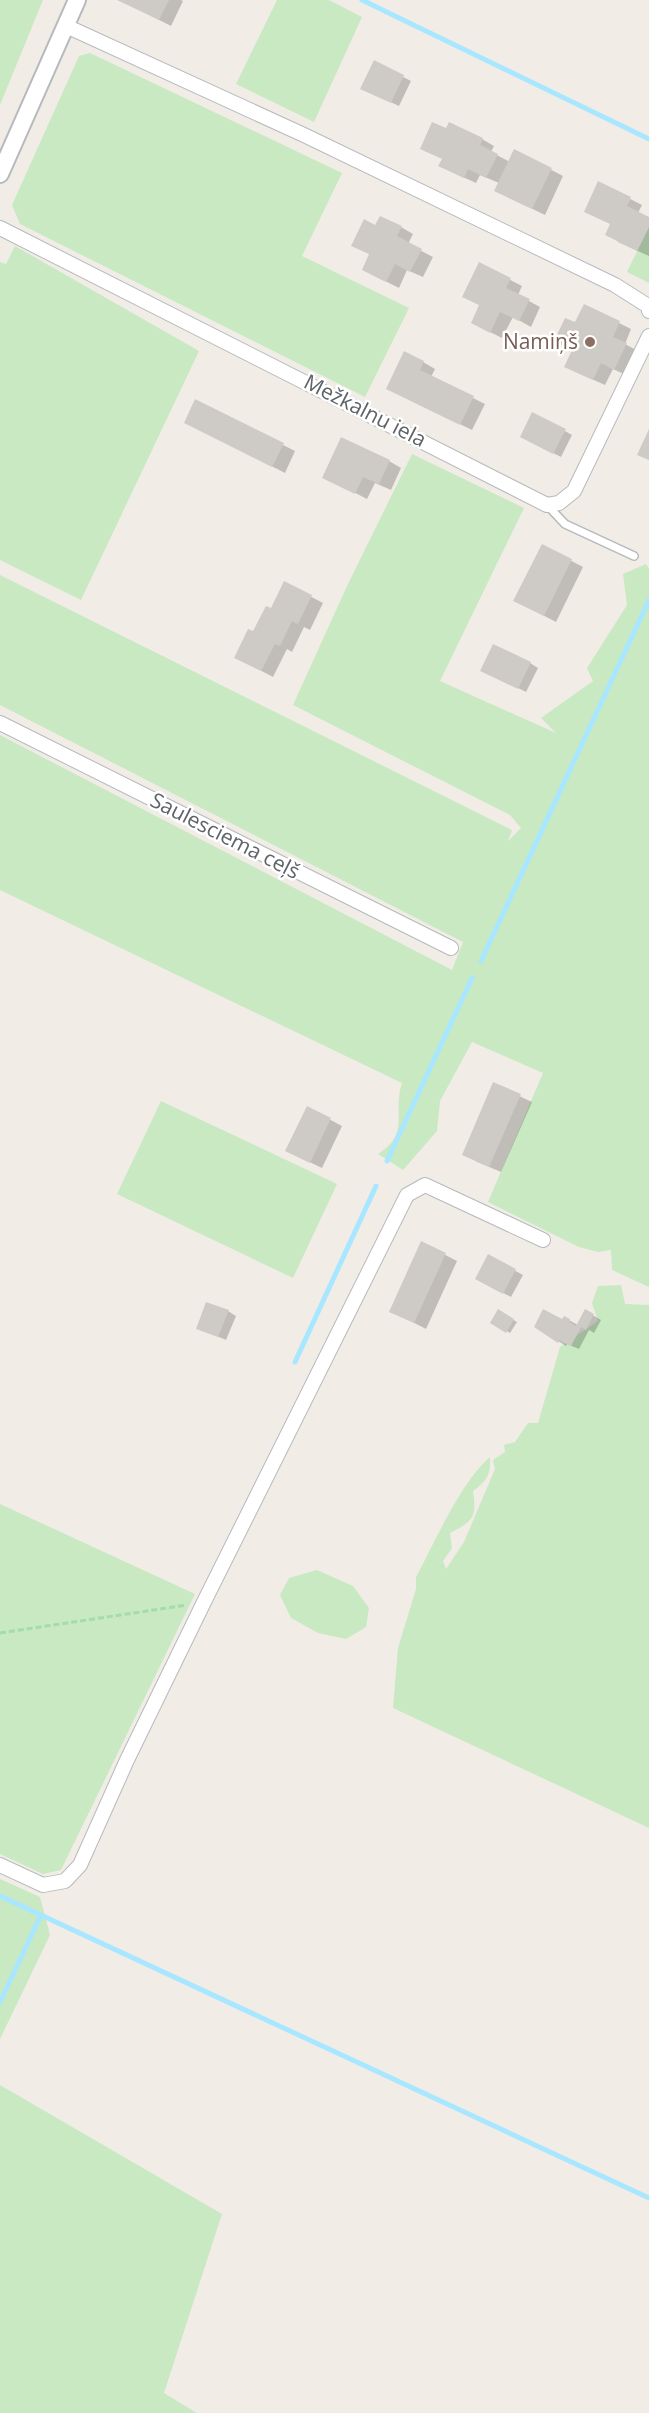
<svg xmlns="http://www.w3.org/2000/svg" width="649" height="2413" font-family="'Open Sans',sans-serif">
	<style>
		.green { fill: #c8e9c2 }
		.shadow { fill: #0003 }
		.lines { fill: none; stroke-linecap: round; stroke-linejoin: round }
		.stream { stroke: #a8e7ff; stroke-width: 5 }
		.building { fill: #cecac5 }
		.service-casing { stroke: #b6babd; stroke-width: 10 }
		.minor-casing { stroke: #b6babd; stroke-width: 16 }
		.tertiary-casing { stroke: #b6babd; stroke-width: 20 }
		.path { stroke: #a4dcaa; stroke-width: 3; stroke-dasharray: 6 3; stroke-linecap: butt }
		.service { stroke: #fff; stroke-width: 7 }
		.minor { stroke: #fff; stroke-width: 14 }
		.tertiary { stroke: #fff; stroke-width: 16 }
		.education-dot { fill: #8d6e63; stroke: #fff; stroke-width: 2 }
		.labels { text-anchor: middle; stroke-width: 5; stroke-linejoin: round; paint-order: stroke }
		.education-label { font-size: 21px; fill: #785e54; stroke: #fff; text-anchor: end }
		.street-label { font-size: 21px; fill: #5d6367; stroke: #fff }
	</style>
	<rect width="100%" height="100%" fill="#f1ede6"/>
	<!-- green -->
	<path class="green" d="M0 0H43L0 105Z
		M277 0H329L362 17 314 122 236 84Z
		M90 53 342 173 302 256 409 308 365 397 20 224 12 205 79 56Z
		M649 227V283L627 272Z
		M15 246 199 351 81 600 0 560V262L6 264Z
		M412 454 524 508 440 681 556 733 541 718 593 681 587 668 627 605 623 574 646 564 649 569V1287L612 1270 611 1250 598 1252 579 1247 488 1202 543 1073 472 1042 440 1101 437 1131 403 1170 378 1154C411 1133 392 1113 402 1083L0 890V735L452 970 463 942 0 705V575L512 830 508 841 521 828 510 815 293 705 347 586Z
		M161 1101 337 1184 293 1278 117 1194Z
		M621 1285 625 1304 649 1305V1828L393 1708 398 1648 416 1589V1577C435 1542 460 1483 490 1457 491 1475 487 1481 473 1491 477 1518 473 1521 450 1533L452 1548 443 1561 446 1569 464 1542 495 1469 493 1460 505 1452 504 1445 515 1442 528 1423H538L560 1347 598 1321 592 1303 598 1286Z
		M0 1504 195 1594 61 1870 43 1874 0 1854Z
		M317 1570 353 1586 369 1608 366 1627 346 1639 318 1633 291 1618 280 1595 289 1578Z
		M0 1879 40 1897 50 1935 0 2039Z
		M0 2085 222 2214 164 2393 197 2413H0Z"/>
	<!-- shadow -->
	<path class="shadow" d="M120 0H181L183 1 171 26Z
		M374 62 411 81 399 106 369 92Z
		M482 139 494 146 491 152 510 162 515 151 563 176 545 215 508 197 499 183 480 175 476 183 452 172Z
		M599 183 642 205 638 213 649 218V256L618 242Z
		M376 227H401L413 234 408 244 433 257 423 277 407 270 399 288 375 276 371 255Z
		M479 264 522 286 518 295 540 307 531 327 513 317 502 338 484 329Z
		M585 306 631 329 625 344 638 351 626 375 613 369 605 385 578 373 574 350 576 324Z
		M423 362 435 369 431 377 485 404 472 430 400 395Z
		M196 401 295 451 285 473 193 426Z
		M565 431 572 435 561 457 529 441Z
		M389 461 401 468 391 490 375 483 367 499 334 482Z
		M543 546 583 567 556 622 527 607Z
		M285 583 323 603 310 630 304 627 292 652 287 649 273 677 248 664 254 633 271 610Z
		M530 663 538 668 526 692 490 674Z
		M494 1084 532 1102 501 1172 475 1161Z
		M308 1108 342 1126 322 1168 299 1157Z
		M422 1243 457 1261 426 1329 391 1311Z
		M488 1256 523 1275 511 1297 484 1283Z
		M228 1311 236 1316 226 1340 198 1328Z
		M498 1311 517 1322 510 1333 492 1322Z
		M586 1311 601 1320 594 1333 589 1330 579 1349 567 1344 566 1346 536 1327 563 1321 565 1318 578 1325Z"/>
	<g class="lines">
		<!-- stream -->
		<path class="stream" d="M362 0 649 139
			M481 961 649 600
			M387 1161 472 978
			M295 1362 376 1186
			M0 1896 649 2198
			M0 2002 41 1915"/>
	</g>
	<!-- building -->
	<path class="building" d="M117 0H169L159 20Z
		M374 60 404 75 391 103 360 89Z
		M432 122 446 128 449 122 483 138 480 145 498 154 486 178 468 169 464 178 438 166 442 159 420 149Z
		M514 149 552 168 532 209 494 191Z
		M598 181 631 197 627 206 649 217V227L637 251 605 235 610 224 584 212Z
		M380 216 402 226 397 236 422 249 410 272 395 264 386 282 362 270 369 254 351 246 364 219 375 225Z
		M479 262 511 278 506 288 530 299 519 321 500 312 490 333 471 323 479 305 462 297Z
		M584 304 620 321 613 337 627 343 614 370 601 363 593 380 564 367 572 350 554 341 565 318 575 322Z
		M404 351 424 361 420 370 474 396 460 425 386 389Z
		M195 399 284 443 272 467 184 423Z
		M532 412 566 429 553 454 520 437Z
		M649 429V460L637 455Z
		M341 437 390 460 379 484 363 477 355 494 322 478Z
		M542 544 572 559 544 616 513 601Z
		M284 581 312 595 298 624 292 621 280 646 275 644 261 671 234 658 248 629 253 631 266 606 271 608Z
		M493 644 531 662 518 689 480 671Z
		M493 1082 521 1094 489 1167 462 1155Z
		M307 1106 331 1118 310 1163 285 1151Z
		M421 1241 446 1253 414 1323 389 1312Z
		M488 1254 516 1269 503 1294 475 1279Z
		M206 1302 229 1310 218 1337 196 1329Z
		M498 1309 514 1319 506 1333 490 1323Z
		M543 1309 562 1319 564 1316 570 1319 569 1322 576 1326 585 1309 594 1314 586 1330 581 1327 571 1346 559 1340 558 1343 534 1327Z"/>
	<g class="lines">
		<defs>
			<path id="service" d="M547 505 565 524 634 556"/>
			<path id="minor" d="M66 26 304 135 615 285 648 306 649 311
				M0 228 547 505 559 503 574 491 649 336
				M0 723 451 948
				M0 1865 43 1885 65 1881 80 1865 127 1760 204 1602 407 1195 425 1185 543 1240"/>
			<path id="tertiary" d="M0 174 77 0"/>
		</defs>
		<!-- service casing -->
		<use href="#service" class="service-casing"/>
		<!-- minor casing -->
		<use href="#minor" class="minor-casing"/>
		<!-- tertiary casing -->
		<use href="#tertiary" class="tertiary-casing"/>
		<!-- path -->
		<path class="path" d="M0 1633 187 1605"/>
		<!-- service -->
		<use href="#service" class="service"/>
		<!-- minor -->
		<use href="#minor" class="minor"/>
		<!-- tertiary -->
		<use href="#tertiary" class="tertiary"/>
	</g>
	<!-- markers -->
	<circle class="education-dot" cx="590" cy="342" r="6"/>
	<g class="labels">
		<!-- education labels -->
		<g class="education-label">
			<text x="578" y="349">Namiņš</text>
		</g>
		<!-- street labels -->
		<g class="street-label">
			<text transform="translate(365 411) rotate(27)" y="7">Mežkalnu iela</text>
			<text transform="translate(225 836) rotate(27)" y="7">Saulesciema ceļš</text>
		</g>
	</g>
</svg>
